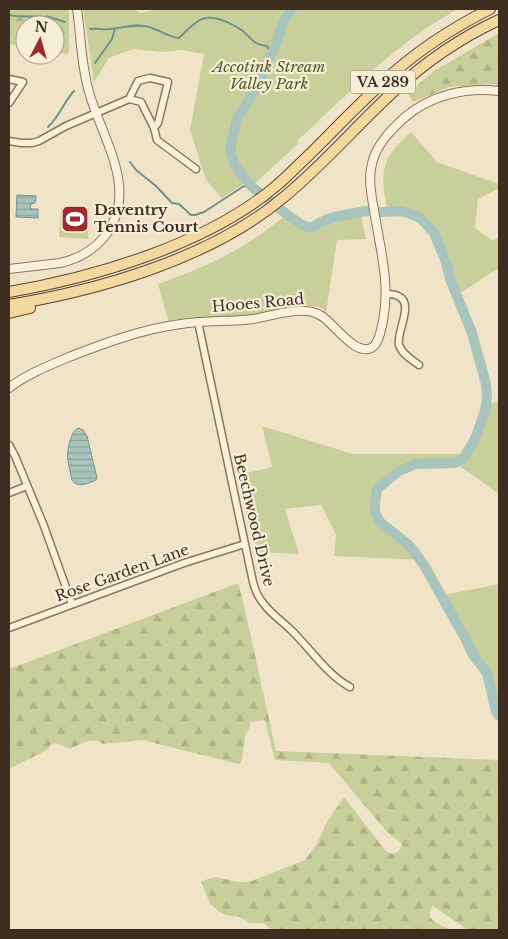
<svg xmlns="http://www.w3.org/2000/svg" width="508" height="939" font-family="'Libre Baskerville',serif">
	<style>
		.forest { fill: url(#forest-firs) }
		.green { fill: #c9cf9b }
		.water { fill: url(#water-rules); stroke: #6f938a }
		.lines { fill: none; stroke-linecap: round; stroke-linejoin: round }
		.stream { stroke: #6f938a; stroke-width: 2 }
		.river { stroke: #a9c4bc; stroke-width: 10 }
		.minor-casing { stroke: #8d765c; stroke-width: 9 }
		.tertiary-casing { stroke: #8d765c; stroke-width: 10 }
		.primary-casing { stroke: #5b4430; stroke-width: 12 }
		.minor { stroke: #faf1dc; stroke-width: 6 }
		.tertiary { stroke: #faf1dc; stroke-width: 8 }
		.primary { stroke: #f3d9a0; stroke-width: 10 }
		.labels { text-anchor: middle; stroke-width: 4.5; stroke-linejoin: round; paint-order: stroke }
		.shield { fill: #f7eed8; stroke: #756857; stroke-width: 1 }
		.shield-label { font-size: 14px; font-weight: bold; fill: #3d2e20 }
		.park-label { font-size: 15px; font-style: italic; fill: #4d5a26; stroke: #f7eed8 }
		.poi-label { font-size: 15px; font-weight: bold; fill: #3d2e20; stroke: #f7eed8; text-anchor: start }
		.street-label { font-size: 15px; fill: #3d2e20; stroke: #f7eed8 }
	</style>
	<defs>
		<pattern id="forest-firs" width="22" height="20" patternUnits="userSpaceOnUse" patternTransform="scale(1.25)"><rect width="22" height="20" fill="#c9cf9b"/><path d="M5 1l3.5 6h-7zM16 11l3.5 6h-7z" fill="#aeb285"/></pattern>
		<pattern id="water-rules" width="6" height="5" patternUnits="userSpaceOnUse" patternTransform="scale(1.25)"><rect width="6" height="5" fill="#a9c4bc"/><path d="M0 2.5h6" fill="none" stroke="#8ba098"/></pattern>
	</defs>
	<rect width="100%" height="100%" fill="#f0e4c8"/>
	<!-- forest -->
	<path class="forest" d="M9 9H69V54L55 52V25H25V46L9 44Z
		M499 33V86L492 84 449 87 413 102 408 93 434 71Z
		M238 583 243 601 276 751 499 760V930H468L433 906 430 910V917L435 922 450 930H272L264 923H249L241 917 226 915 217 910 210 904 201 881 216 877 238 882H249L305 860 316 845 327 822 344 797 385 850C391 856 400 854 402 845L400 842 387 832 329 763 275 760 265 720 250 722V728L246 733 245 736 242 760 240 764H238L142 740 103 744C93 736 81 743 71 749L55 743 50 745 49 748 41 753 9 769V669Z"/>
	<!-- green -->
	<path class="green" d="M83 9H133L141 13 159 9H458C397 42 349 93 298 140V144L253 185 248 181 222 198 206 180 190 130 204 54 182 50 163 52 133 49 109 58 94 82Z
		M411 132 437 162 499 184V188L478 199 475 228 492 240 499 238V268L459 294 445 250 435 229 421 214 388 213C384 192 378 171 392 152 397 145 404 138 411 132Z
		M61 207 89 208 88 239 59 237Z
		M344 211H360L366 239 337 240 326 313 320 307 299 305 248 317 192 319 169 323 158 284C182 275 207 266 230 253 251 242 269 228 288 214L302 228 326 214Z
		M499 400V494L458 465 408 467 377 494 378 516 417 547 424 560 334 556 336 535 321 505 285 509 299 554 255 552 238 475 272 467 262 426 353 454H471L490 404Z
		M499 584V716L496 711 482 659 474 649 470 639 444 595Z"/>
	<!-- water -->
	<path class="water" d="M17 195 36 196 35 203 31 204 30 207 32 209H38V218L16 217Z
		M78 428 83 430 87 436 97 478 96 480C88 483 78 489 72 480 69 464 65 457 70 441 72 435 73 431 78 428Z"/>
	<g class="lines">
		<!-- stream -->
		<path class="stream" d="M9 15 16 16 49 17 65 22
			M90 29C97 28 103 30 110 29 122 28 137 23 149 27 160 30 168 37 179 38 196 22 202 11 227 22 232 25 239 27 244 32 253 40 253 44 267 46L271 54
			M95 63 112 39 115 29
			M48 127C60 116 63 103 74 91
			M130 162 136 170 156 186 172 203 179 204 191 215H195L204 212 244 186 252 187"/>
		<!-- river -->
		<path class="river" d="M292 9 283 22 275 47 268 60 258 85 237 119 232 140 230 151 234 164 252 187 285 213 302 225 311 228 319 223 334 217 365 211 382 212 402 211 419 217 427 225 434 233 446 262 450 279 472 333 486 384 487 397 485 411 475 439 463 459 455 463 416 464 399 471 377 489 375 502V512L380 522 410 546 424 565 465 638 473 655 487 673 496 711 499 716"/>
		<defs>
			<path id="minor" d="M9 79 23 82 9 103
				M129 99 141 102 154 128 157 140 196 169
				M9 141 21 143H32L39 141 66 126 129 99 138 81 150 78 168 82 158 123 154 128
				M386 294C390 294 395 294 398 296 415 303 396 332 399 345 402 354 412 360 419 365
				M198 322 253 582C255 590 258 597 263 603 271 614 282 621 291 630 310 648 327 675 350 687
				M9 445 15 456 44 526 72 604
				M9 493 27 486
				M9 628 184 563 245 544"/>
			<path id="tertiary" d="M9 269 60 263C78 259 93 251 105 236 140 190 102 139 89 92 81 65 81 36 77 9
				M9 388C27 374 48 366 69 357 105 343 142 329 181 324 205 320 229 322 253 319 268 317 290 309 305 311 311 311 317 313 323 317 335 325 358 360 374 346 380 340 381 329 383 321 390 285 381 252 375 216 372 198 367 178 373 160 378 143 391 130 404 118 430 95 466 87 499 91"/>
			<path id="primary" d="M9 292C96 277 208 244 276 186 288 176 298 165 309 155 333 131 357 106 382 83 414 53 450 29 490 9
				M9 305C100 290 212 258 284 197 323 165 356 126 393 92 424 63 460 38 499 20
				M9 313 30 308"/>
		</defs>
		<!-- minor casing -->
		<use href="#minor" class="minor-casing"/>
		<!-- tertiary casing -->
		<use href="#tertiary" class="tertiary-casing"/>
		<!-- primary casing -->
		<use href="#primary" class="primary-casing"/>
		<!-- minor -->
		<use href="#minor" class="minor"/>
		<!-- tertiary -->
		<use href="#tertiary" class="tertiary"/>
		<!-- primary -->
		<use href="#primary" class="primary"/>
	</g>
	<!-- icons -->
	<defs>
		<symbol id="stadium-square" viewBox="-11 -11 22 22"><rect x="-9" y="-9" width="18" height="18" rx="4" fill="#9e2a2b" stroke="#f7eed8"/><path d="M0-5a6.5 5 0 1 0 0 10a6.5 5 0 1 0 0-10ZM-3.5-1.8h7v3.6h-7Z" fill="#fff"/></symbol>
	</defs>
	<g fill-rule="evenodd">
		<use href="#stadium-square" x="59" y="203" width="32" height="32"/>
	</g>
	<g class="labels">
		<!-- shield labels -->
		<rect class="shield" x="350.5" y="70.5" width="65" height="23" rx="4"/>
		<g class="shield-label">
			<text x="383" y="87">VA 289</text>
		</g>
		<!-- park labels -->
		<g class="park-label">
			<text x="269" y="72">Accotink Stream<tspan x="269" dy="17">Valley Park</tspan></text>
		</g>
		<!-- poi labels -->
		<g class="poi-label">
			<text x="94" y="215">Daventry<tspan x="94" dy="17">Tennis Court</tspan></text>
		</g>
		<!-- street labels -->
		<g class="street-label">
			<text transform="translate(258 303) rotate(-5)" y="5">Hooes Road</text>
			<text transform="translate(254 520) rotate(77)" y="5">Beechwood Drive</text>
			<text transform="translate(122 573) rotate(-20)" y="5">Rose Garden Lane</text>
		</g>
	</g>
	<!-- border -->
	<rect width="508" height="939" fill="none" stroke="#3d2e20" stroke-width="20"/>
	<!-- north arrow -->
	<g transform="translate(40 40) rotate(6)"><circle r="24" fill="#f7eed8" stroke="#ada18e"/>
	<path d="M0-4L9 19L0 12L-9 19Z" fill="#9e2a2b"/>
	<text y="-8" font-size="14" font-weight="bold" text-anchor="middle" fill="#3d2e20">N</text>
	</g>
</svg>
